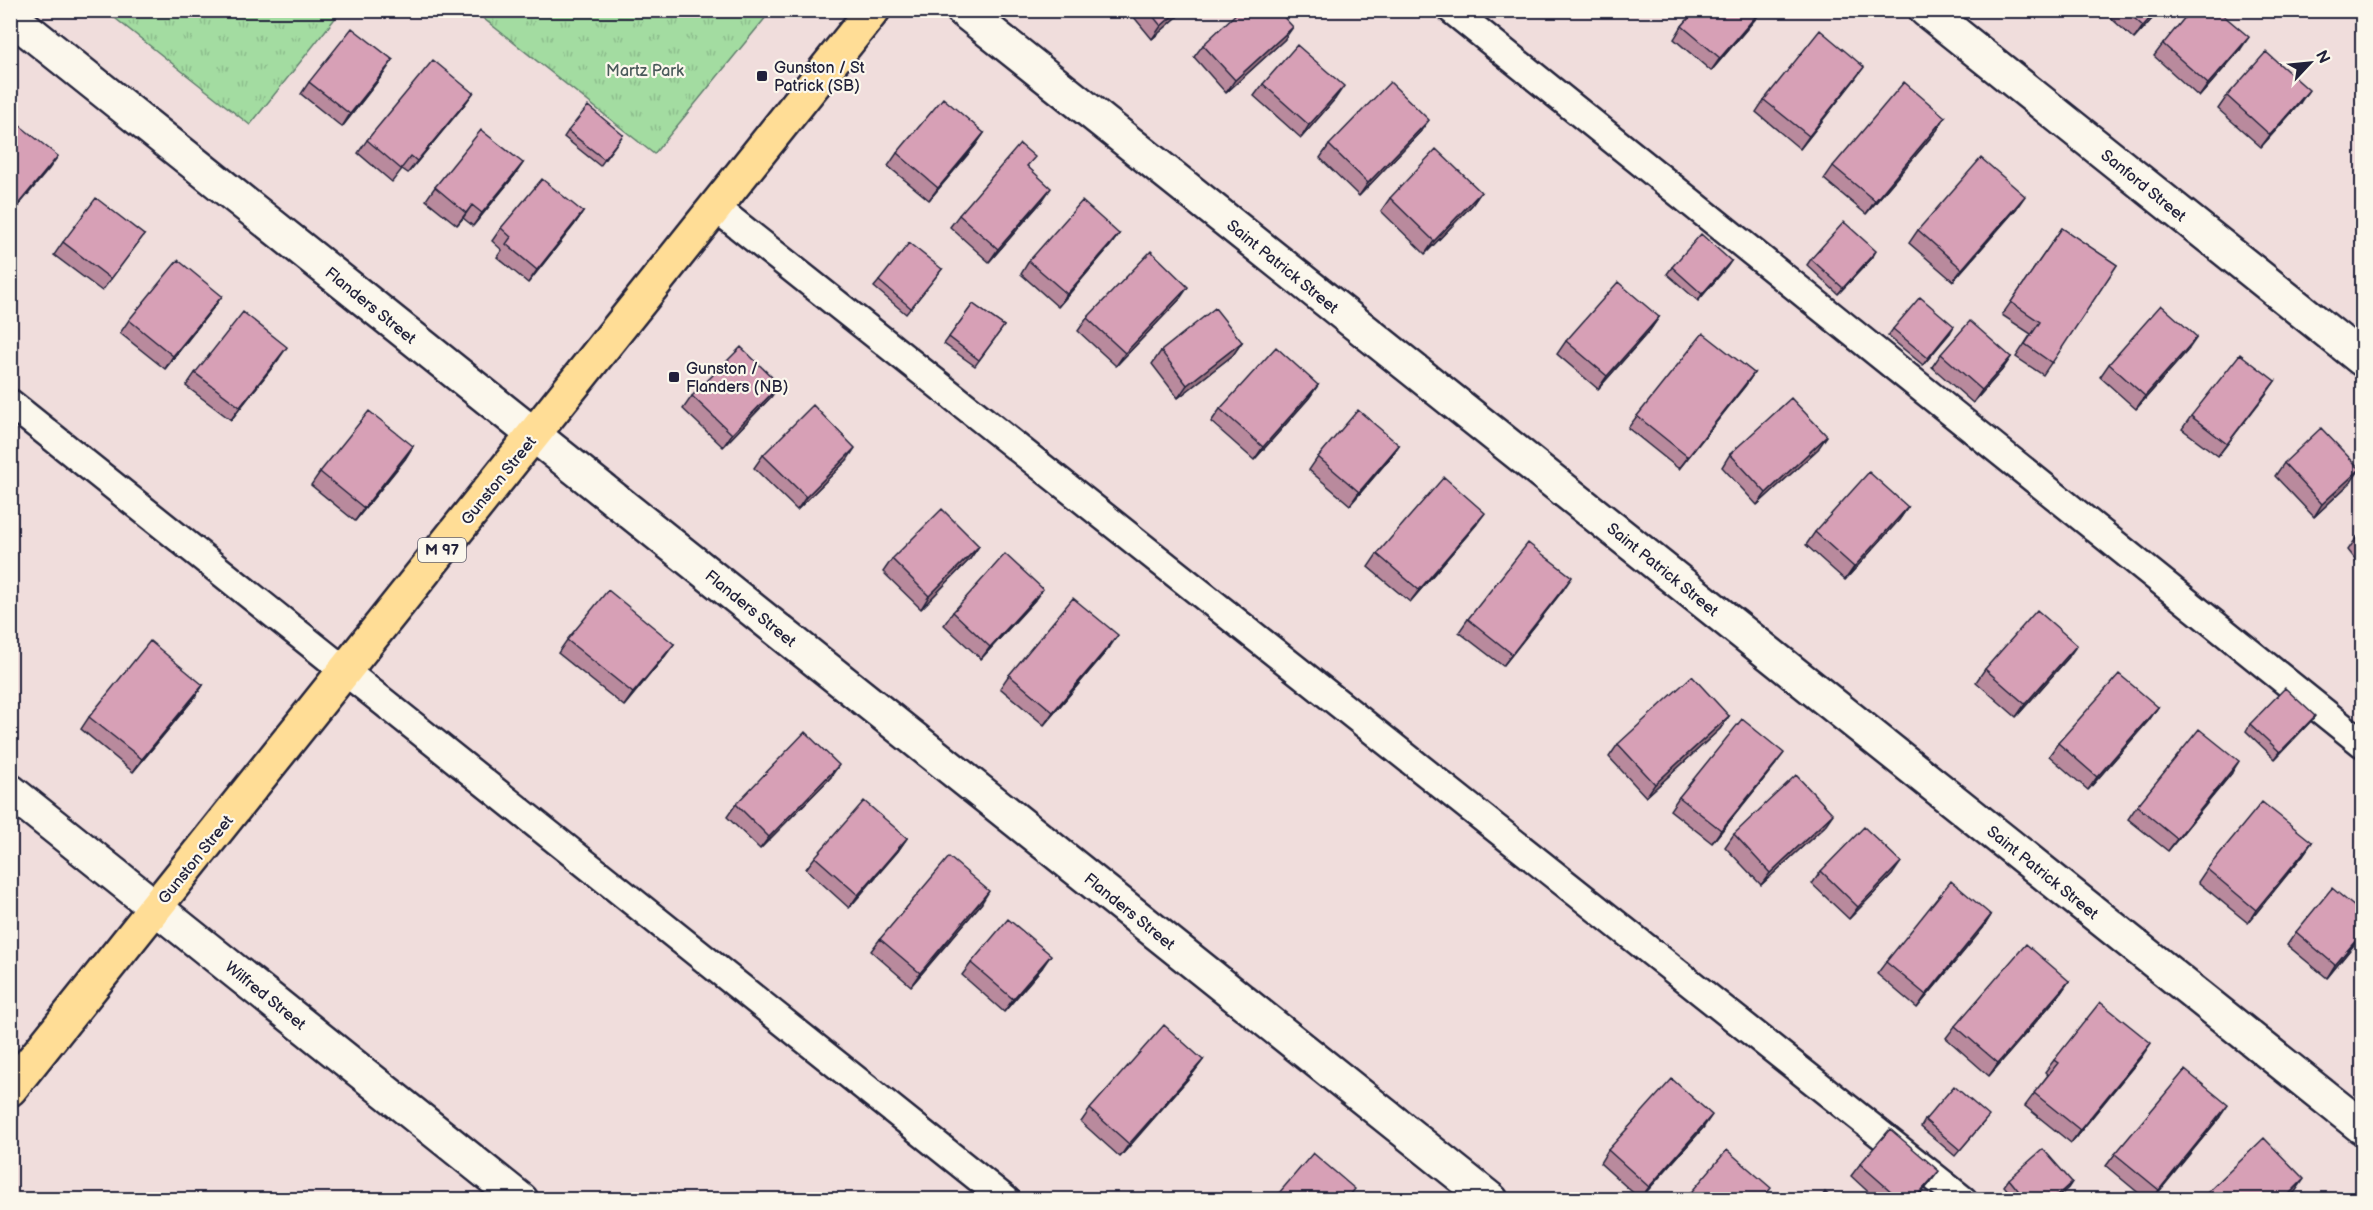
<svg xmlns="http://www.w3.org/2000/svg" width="2373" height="1210" font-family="'Balsamiq Sans',sans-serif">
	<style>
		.park { fill: url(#park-tufts); stroke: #627f6e; stroke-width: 1.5 }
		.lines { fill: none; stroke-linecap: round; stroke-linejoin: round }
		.lane-casing { stroke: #22223b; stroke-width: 32 }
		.street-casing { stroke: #22223b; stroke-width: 38 }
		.primary-casing { stroke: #22223b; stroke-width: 38 }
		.lane { stroke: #fbf7ec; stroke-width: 27 }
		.street { stroke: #fbf7ec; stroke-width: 33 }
		.primary { stroke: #ffdd96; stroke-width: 33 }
		.wall { fill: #b98a9d; stroke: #22223b; stroke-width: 1.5 }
		.shaded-wall { fill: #96707f; stroke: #22223b; stroke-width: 1.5 }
		.building { fill: #d7a0b6; stroke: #22223b; stroke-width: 1.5 }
		.poi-dot { fill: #22223b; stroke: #fbf7ec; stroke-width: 2 }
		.labels { text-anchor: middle; stroke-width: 4.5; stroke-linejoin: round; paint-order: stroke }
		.shield { fill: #fbf7ec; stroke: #636270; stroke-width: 1.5 }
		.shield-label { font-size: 15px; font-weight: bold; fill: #22223b }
		.poi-label { font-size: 16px; fill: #22223b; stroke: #fbf7ec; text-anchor: start }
		.park-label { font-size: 16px; fill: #495a5a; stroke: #fbf7ec }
		.street-label { font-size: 16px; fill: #22223b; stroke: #fbf7ec }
	</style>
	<defs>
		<pattern id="park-tufts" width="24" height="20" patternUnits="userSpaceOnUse" patternTransform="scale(1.5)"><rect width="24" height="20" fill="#a3dca1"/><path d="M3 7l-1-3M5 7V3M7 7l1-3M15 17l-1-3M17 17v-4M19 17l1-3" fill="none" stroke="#8cbc8c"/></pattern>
	</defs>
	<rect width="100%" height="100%" fill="#f0dddc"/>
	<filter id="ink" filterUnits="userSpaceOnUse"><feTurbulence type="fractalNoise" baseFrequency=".0167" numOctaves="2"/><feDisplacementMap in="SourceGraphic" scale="12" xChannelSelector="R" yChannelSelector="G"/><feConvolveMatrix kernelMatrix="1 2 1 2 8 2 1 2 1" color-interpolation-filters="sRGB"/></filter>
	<g filter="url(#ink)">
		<!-- park -->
		<path class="park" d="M106 11H341L250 125Z
			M474 11H771L654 154Z"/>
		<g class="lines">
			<defs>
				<path id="lane" d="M1452 10 2362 743
					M715 207 1963 1200
					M10 403 1006 1200"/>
				<path id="street" d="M963 10 2362 1127
					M1926 10 2362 359
					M10 16 1491 1200
					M10 791 521 1200"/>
				<path id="primary" d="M10 1089 873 10"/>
			</defs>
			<!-- lane casing -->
			<use href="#lane" class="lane-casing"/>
			<!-- street casing -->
			<use href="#street" class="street-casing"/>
			<!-- primary casing -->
			<use href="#primary" class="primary-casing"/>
			<!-- lane -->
			<use href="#lane" class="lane"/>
			<!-- street -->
			<use href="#street" class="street"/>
			<!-- primary -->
			<use href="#primary" class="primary"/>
		</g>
		<!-- wall -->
		<path class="wall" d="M1128 10H1185L1152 39Z
			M1696 10H1763L1711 71 1674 39 1682 26Z
			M2102 10H2160L2134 39Z
			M1284 40 1226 93 1194 57 1203 45Z
			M2163 44 2240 50 2199 97 2154 56Z
			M384 73 342 127 301 94 309 82Z
			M1855 79 1800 149 1756 112 1764 100Z
			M1263 84 1335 99 1301 138 1254 96Z
			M473 93 464 105 408 173 402 169 392 182 358 153 367 140Z
			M2227 96 2300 103 2261 147 2218 109Z
			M1945 117 1937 130 1866 214 1824 179 1833 166Z
			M568 131 623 135 600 166 564 137Z
			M1420 132 1359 196 1320 158 1329 145Z
			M984 133 975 146 929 200 888 166 897 153Z
			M523 163 514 176 473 226 463 218 457 225 426 200 435 187Z
			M1028 167 1042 201 989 262 950 227 959 215Z
			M1481 192 1472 205 1425 254 1381 211 1390 198Z
			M2016 209 1953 281 1909 243 1918 230Z
			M583 212 574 225 528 283 497 257 502 250 492 241 501 228Z
			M2062 228 2117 265 2043 375 2016 357 2031 334 2002 315Z
			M1119 234 1110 246 1058 307 1021 274 1029 261Z
			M144 235 102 291 54 255 63 242Z
			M1872 258 1838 294 1807 265 1811 259Z
			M1731 261 1698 301 1667 274 1672 267Z
			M942 269 906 314 874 287 879 281Z
			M222 296 213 308 165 369 120 333 129 320Z
			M1179 300 1116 366 1078 331 1087 318Z
			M973 304 1004 326 975 366 944 344Z
			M1659 317 1650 330 1598 389 1557 354 1566 341Z
			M1893 329 1950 333 1923 365 1888 336Z
			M1242 342 1233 355 1178 398 1152 364 1161 351Z
			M2188 350 2136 409 2100 377 2109 364Z
			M1941 354 2011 357 2002 370 1973 403 1932 367Z
			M278 360 231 420 186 386 195 373Z
			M1754 373 1745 386 1679 469 1628 428 1637 416Z
			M2275 381 2218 456 2182 429 2191 416Z
			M1318 385 1309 398 1254 460 1211 422 1220 409Z
			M692 396 771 397 723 447 683 409Z
			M1399 445 1390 458 1350 505 1309 470 1318 457Z
			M413 446 405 459 355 521 311 485 320 472Z
			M1818 449 1757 505 1722 467 1730 454Z
			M763 455 847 460 797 510 754 468Z
			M2284 463 2351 482 2314 517 2275 476Z
			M1908 507 1899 520 1845 580 1806 545 1815 532Z
			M1476 525 1410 602 1368 567 1377 554Z
			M2362 533V568L2348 550 2357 537Z
			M979 546 970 559 921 609 883 572 892 559Z
			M1563 590 1503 666 1459 632 1468 619Z
			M1034 601 981 659 944 625 953 612Z
			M567 640 674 644 665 656 624 706 558 653Z
			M1109 648 1044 725 1000 688 1009 675Z
			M2068 658 2016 717 1976 682 1985 669Z
			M203 685 195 697 133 772 81 729 89 717Z
			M2158 707 2149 720 2088 790 2049 756 2058 743Z
			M1729 716 1720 729 1646 797 1609 757 1618 744Z
			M2310 722 2275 759 2246 731 2250 724Z
			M1775 765 1712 843 1670 810 1679 797Z
			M2231 774 2168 851 2128 819 2137 806Z
			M830 778 760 849 727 817 736 804Z
			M1824 827 1761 885 1725 847 1734 834Z
			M907 838 898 851 849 908 806 869 815 857Z
			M2312 842 2303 855 2248 923 2198 882 2207 869Z
			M1821 871 1892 875 1849 919 1812 884Z
			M981 904 911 986 871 951 880 939Z
			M1991 915 1983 928 1917 1008 1877 974 1886 962Z
			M2296 932 2362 935 2327 978 2287 945Z
			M971 963 1042 968 1004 1012 962 975Z
			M2069 981 2060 994 1989 1076 1946 1038 1955 1026Z
			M2142 1056 2071 1143 2025 1106 2048 1075 2045 1072 2054 1060Z
			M1203 1060 1194 1072 1120 1157 1081 1122 1090 1109Z
			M2219 1118 2152 1200H2147L2106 1166 2115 1154Z
			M1925 1120 1984 1122 1955 1156 1921 1127Z
			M1703 1128 1640 1199 1600 1163 1608 1150Z
			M1860 1164 1930 1183 1915 1200H1877L1851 1176Z
			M2009 1179 2072 1182 2068 1188 2055 1200H2016L2004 1186Z"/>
		<!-- shaded-wall -->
		<path class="shaded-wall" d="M1179 10H1185L1152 39 1161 26Z
			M1761 10H1763L1711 71 1720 58Z
			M2157 10H2160L2134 39 2143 26Z
			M1293 27 1284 40 1226 93 1235 80Z
			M2249 37 2240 50 2199 97 2208 84Z
			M393 60 384 73 342 127 350 114Z
			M1864 67 1855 79 1800 149 1809 136Z
			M1344 86 1335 99 1301 138 1309 125Z
			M2309 90 2300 103 2261 147 2270 135Z
			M473 93 464 105 408 173 417 161Z
			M1945 117 1937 130 1866 214 1875 201Z
			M1429 120 1420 132 1359 196 1368 183Z
			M984 133 975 146 929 200 938 188Z
			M58 156 49 169 10 216V214Z
			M523 163 514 176 473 226 482 213Z
			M1051 188 1042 201 989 262 998 249Z
			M1481 192 1472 205 1425 254 1434 241Z
			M2025 196 2016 209 1953 281 1962 269Z
			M472 205 463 218 457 225Z
			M583 212 574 225 528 283 537 270Z
			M1119 234 1110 246 1058 307 1067 294Z
			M1876 251 1872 258 1838 294 1843 288Z
			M1731 261 1727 267 1698 301 1702 294Z
			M1188 287 1179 300 1116 366 1125 353Z
			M222 296 213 308 165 369 173 356Z
			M1659 317 1650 330 1598 389 1607 376Z
			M1954 326 1950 333 1923 365 1928 358Z
			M2197 337 2188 350 2136 409 2145 396Z
			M1242 342 1233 355 1178 398 1187 385Z
			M287 347 278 360 231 420 240 407Z
			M2011 357 2002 370 1973 403 1982 390Z
			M1754 373 1745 386 1679 469 1688 457Z
			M2275 381 2266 394 2218 456 2227 444Z
			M780 385 771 397 723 447 732 434Z
			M1318 385 1309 398 1254 460 1263 447Z
			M1827 436 1818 449 1757 505 1766 493Z
			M1399 445 1390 458 1350 505 1359 492Z
			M413 446 405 459 355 521 364 508Z
			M855 448 847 460 797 510 806 497Z
			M2360 469 2351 482 2314 517 2322 504Z
			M1908 507 1899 520 1845 580 1854 567Z
			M1485 513 1476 525 1410 602 1419 590Z
			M979 546 970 559 921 609 929 596Z
			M1572 577 1563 590 1503 666 1512 654Z
			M1043 589 1034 601 981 659 990 647Z
			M1118 635 1109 648 1044 725 1053 712Z
			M674 644 665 656 624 706 633 693Z
			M2077 645 2068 658 2016 717 2025 704Z
			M203 685 195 697 133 772 142 759Z
			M2158 707 2149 720 2088 790 2097 777Z
			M1729 716 1720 729 1646 797 1655 784Z
			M2315 716 2310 722 2275 759 2280 752Z
			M1784 753 1775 765 1712 843 1721 830Z
			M2239 761 2231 774 2168 851 2177 839Z
			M839 765 830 778 760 849 769 837Z
			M1833 814 1824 827 1761 885 1770 873Z
			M907 838 898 851 849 908 858 895Z
			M2312 842 2303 855 2248 923 2256 910Z
			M1901 862 1892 875 1849 919 1858 907Z
			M989 891 981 904 911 986 920 973Z
			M1991 915 1983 928 1917 1008 1926 995Z
			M2362 933V935L2327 978 2335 965Z
			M1051 955 1042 968 1004 1012 1013 999Z
			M2069 981 2060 994 1989 1076 1998 1063Z
			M2151 1043 2142 1056 2071 1143 2080 1130Z
			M1203 1060 1194 1072 1120 1157 1129 1144Z
			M2228 1105 2219 1118 2152 1200 2159 1190Z
			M1712 1115 1703 1128 1640 1199 1649 1187Z
			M1939 1171 1930 1183 1915 1200H1913Z
			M2304 1179 2295 1192 2287 1200H2283Z
			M2072 1182 2068 1188 2055 1200H2052Z"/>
		<!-- building -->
		<path class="building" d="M1148 10H1179L1161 26Z
			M1240 10H1277L1293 27 1235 80 1203 45Z
			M1696 10H1761L1720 58 1682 26Z
			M2125 10H2157L2143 26Z
			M2191 10H2217L2249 37 2208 84 2163 44Z
			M352 28 393 60 350 114 309 82Z
			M1820 30 1864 67 1809 136 1764 100Z
			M1297 45 1344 86 1309 125 1263 84Z
			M2266 52 2309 90 2270 135 2227 96Z
			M433 60 473 93 417 161 411 156 401 169 367 140Z
			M1390 82 1429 120 1368 183 1329 145Z
			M1904 82 1945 117 1875 201 1833 166Z
			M943 98 984 133 938 188 897 153Z
			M588 106 623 135 604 159 568 131Z
			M14 121 58 156 10 214V125Z
			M481 130 523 163 482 213 472 205 466 213 435 187Z
			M1020 144 1035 157 1027 166 1051 188 998 249 959 215Z
			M1436 149 1481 192 1434 241 1390 198Z
			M1981 158 2025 196 1962 269 1918 230Z
			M542 179 583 212 537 270 506 244 511 237 501 228Z
			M96 198 144 235 111 279 63 242Z
			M1082 201 1119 234 1067 294 1029 261Z
			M1844 222 1876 251 1843 288 1811 259Z
			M2062 228 2117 265 2052 363 2025 344 2040 322 2011 302Z
			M1701 234 1731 261 1702 294 1672 267Z
			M909 243 942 269 911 308 879 281Z
			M1151 251 1188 287 1125 353 1087 318Z
			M178 260 222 296 173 356 129 320Z
			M1618 282 1659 317 1607 376 1566 341Z
			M1920 297 1954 326 1928 358 1893 329Z
			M973 304 1004 326 979 360 949 337Z
			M2161 305 2197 337 2145 396 2109 364Z
			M1215 308 1242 342 1187 385 1161 351Z
			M243 312 287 347 240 407 195 373Z
			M1970 321 2011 357 1982 390 1941 354Z
			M1703 333 1754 373 1688 457 1637 416Z
			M741 347 780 385 732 434 692 396Z
			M1276 347 1318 385 1263 447 1220 409Z
			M2240 354 2275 381 2227 444 2191 416Z
			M1791 398 1827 436 1766 493 1730 454Z
			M813 405 855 448 806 497 763 455Z
			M1358 410 1399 445 1359 492 1318 457Z
			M369 411 413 446 364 508 320 472Z
			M2321 428 2360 469 2322 504 2284 463Z
			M1869 472 1908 507 1854 567 1815 532Z
			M1444 477 1485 513 1419 590 1377 554Z
			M942 509 979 546 929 596 892 559Z
			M2362 533V544L2357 537Z
			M1528 543 1572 577 1512 654 1468 619Z
			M1005 554 1043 589 990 647 953 612Z
			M608 590 674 644 633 693 567 640Z
			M1073 598 1118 635 1053 712 1009 675Z
			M2037 610 2077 645 2025 704 1985 669Z
			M150 641 203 685 142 759 89 717Z
			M2119 674 2158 707 2097 777 2058 743Z
			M1692 676 1729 716 1655 784 1618 744Z
			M2285 688 2315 716 2280 752 2250 724Z
			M1742 719 1784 753 1721 830 1679 797Z
			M2199 729 2239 761 2177 839 2137 806Z
			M805 732 839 765 769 837 736 804Z
			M1796 775 1833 814 1770 873 1734 834Z
			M864 801 907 838 858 895 815 857Z
			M2262 802 2312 842 2256 910 2207 869Z
			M1864 827 1901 862 1858 907 1821 871Z
			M949 857 989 891 920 973 880 939Z
			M1951 881 1991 915 1926 995 1886 962Z
			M2332 888 2362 913V933L2335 965 2296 932Z
			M1008 919 1051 955 1013 999 971 963Z
			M2026 944 2069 981 1998 1063 1955 1026Z
			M2100 1002 2151 1043 2080 1130 2034 1093 2058 1063 2054 1060Z
			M1164 1025 1203 1060 1129 1144 1090 1109Z
			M2185 1070 2228 1105 2159 1190 2115 1154Z
			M1672 1079 1712 1115 1649 1187 1608 1150Z
			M1954 1086 1989 1116 1960 1150 1925 1120Z
			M1890 1129 1939 1171 1913 1200H1901L1860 1164Z
			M2264 1138 2304 1179 2283 1200H2206L2204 1196Z
			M2043 1149 2072 1182 2052 1200H2026L2009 1179Z
			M1727 1150 1771 1188 1761 1200H1689L1687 1197Z
			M1313 1153 1355 1189 1346 1200H1273Z
			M1825 1192 1834 1200H1819Z
			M2330 1193 2338 1200H2324Z"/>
	</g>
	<!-- markers -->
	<g class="poi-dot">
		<rect x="756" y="70" width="12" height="12" rx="3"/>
		<rect x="668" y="371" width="12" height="12" rx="3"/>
	</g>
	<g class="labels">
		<!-- shield labels -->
		<rect class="shield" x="418" y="538" width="48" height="24" rx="4.5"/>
		<g class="shield-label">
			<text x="442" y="555">M 97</text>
		</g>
		<!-- poi labels -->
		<g class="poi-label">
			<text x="774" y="73">Gunston / St<tspan x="774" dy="18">Patrick (SB)</tspan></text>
			<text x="686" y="374">Gunston /<tspan x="686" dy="18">Flanders (NB)</tspan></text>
		</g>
		<!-- park labels -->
		<g class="park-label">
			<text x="645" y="76">Martz Park</text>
		</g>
		<!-- street labels -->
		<g class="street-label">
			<text transform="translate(2144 185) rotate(39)" y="6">Sanford Street</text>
			<text transform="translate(1283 266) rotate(39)" y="6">Saint Patrick Street</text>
			<text transform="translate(371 305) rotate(39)" y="6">Flanders Street</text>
			<text transform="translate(498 480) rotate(-51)" y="6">Gunston Street</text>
			<text transform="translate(1663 569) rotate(39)" y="6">Saint Patrick Street</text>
			<text transform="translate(751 608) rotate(39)" y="6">Flanders Street</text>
			<text transform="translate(195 859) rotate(-51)" y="6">Gunston Street</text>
			<text transform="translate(2043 872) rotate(39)" y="6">Saint Patrick Street</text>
			<text transform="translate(1130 911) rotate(39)" y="6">Flanders Street</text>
			<text transform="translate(266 995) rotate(39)" y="6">Wilfred Street</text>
		</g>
	</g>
	<!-- margin -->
	<rect width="2373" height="1210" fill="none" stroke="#fbf7ec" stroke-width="36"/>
	<rect x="18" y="18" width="2337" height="1174" fill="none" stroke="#22223b" stroke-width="2" filter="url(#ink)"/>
	<!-- north arrow -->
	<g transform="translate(2310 63) rotate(64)" stroke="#fbf7ec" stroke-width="4.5" paint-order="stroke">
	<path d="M0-4.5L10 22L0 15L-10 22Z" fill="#22223b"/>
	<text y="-9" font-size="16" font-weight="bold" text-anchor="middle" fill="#22223b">N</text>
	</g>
</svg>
